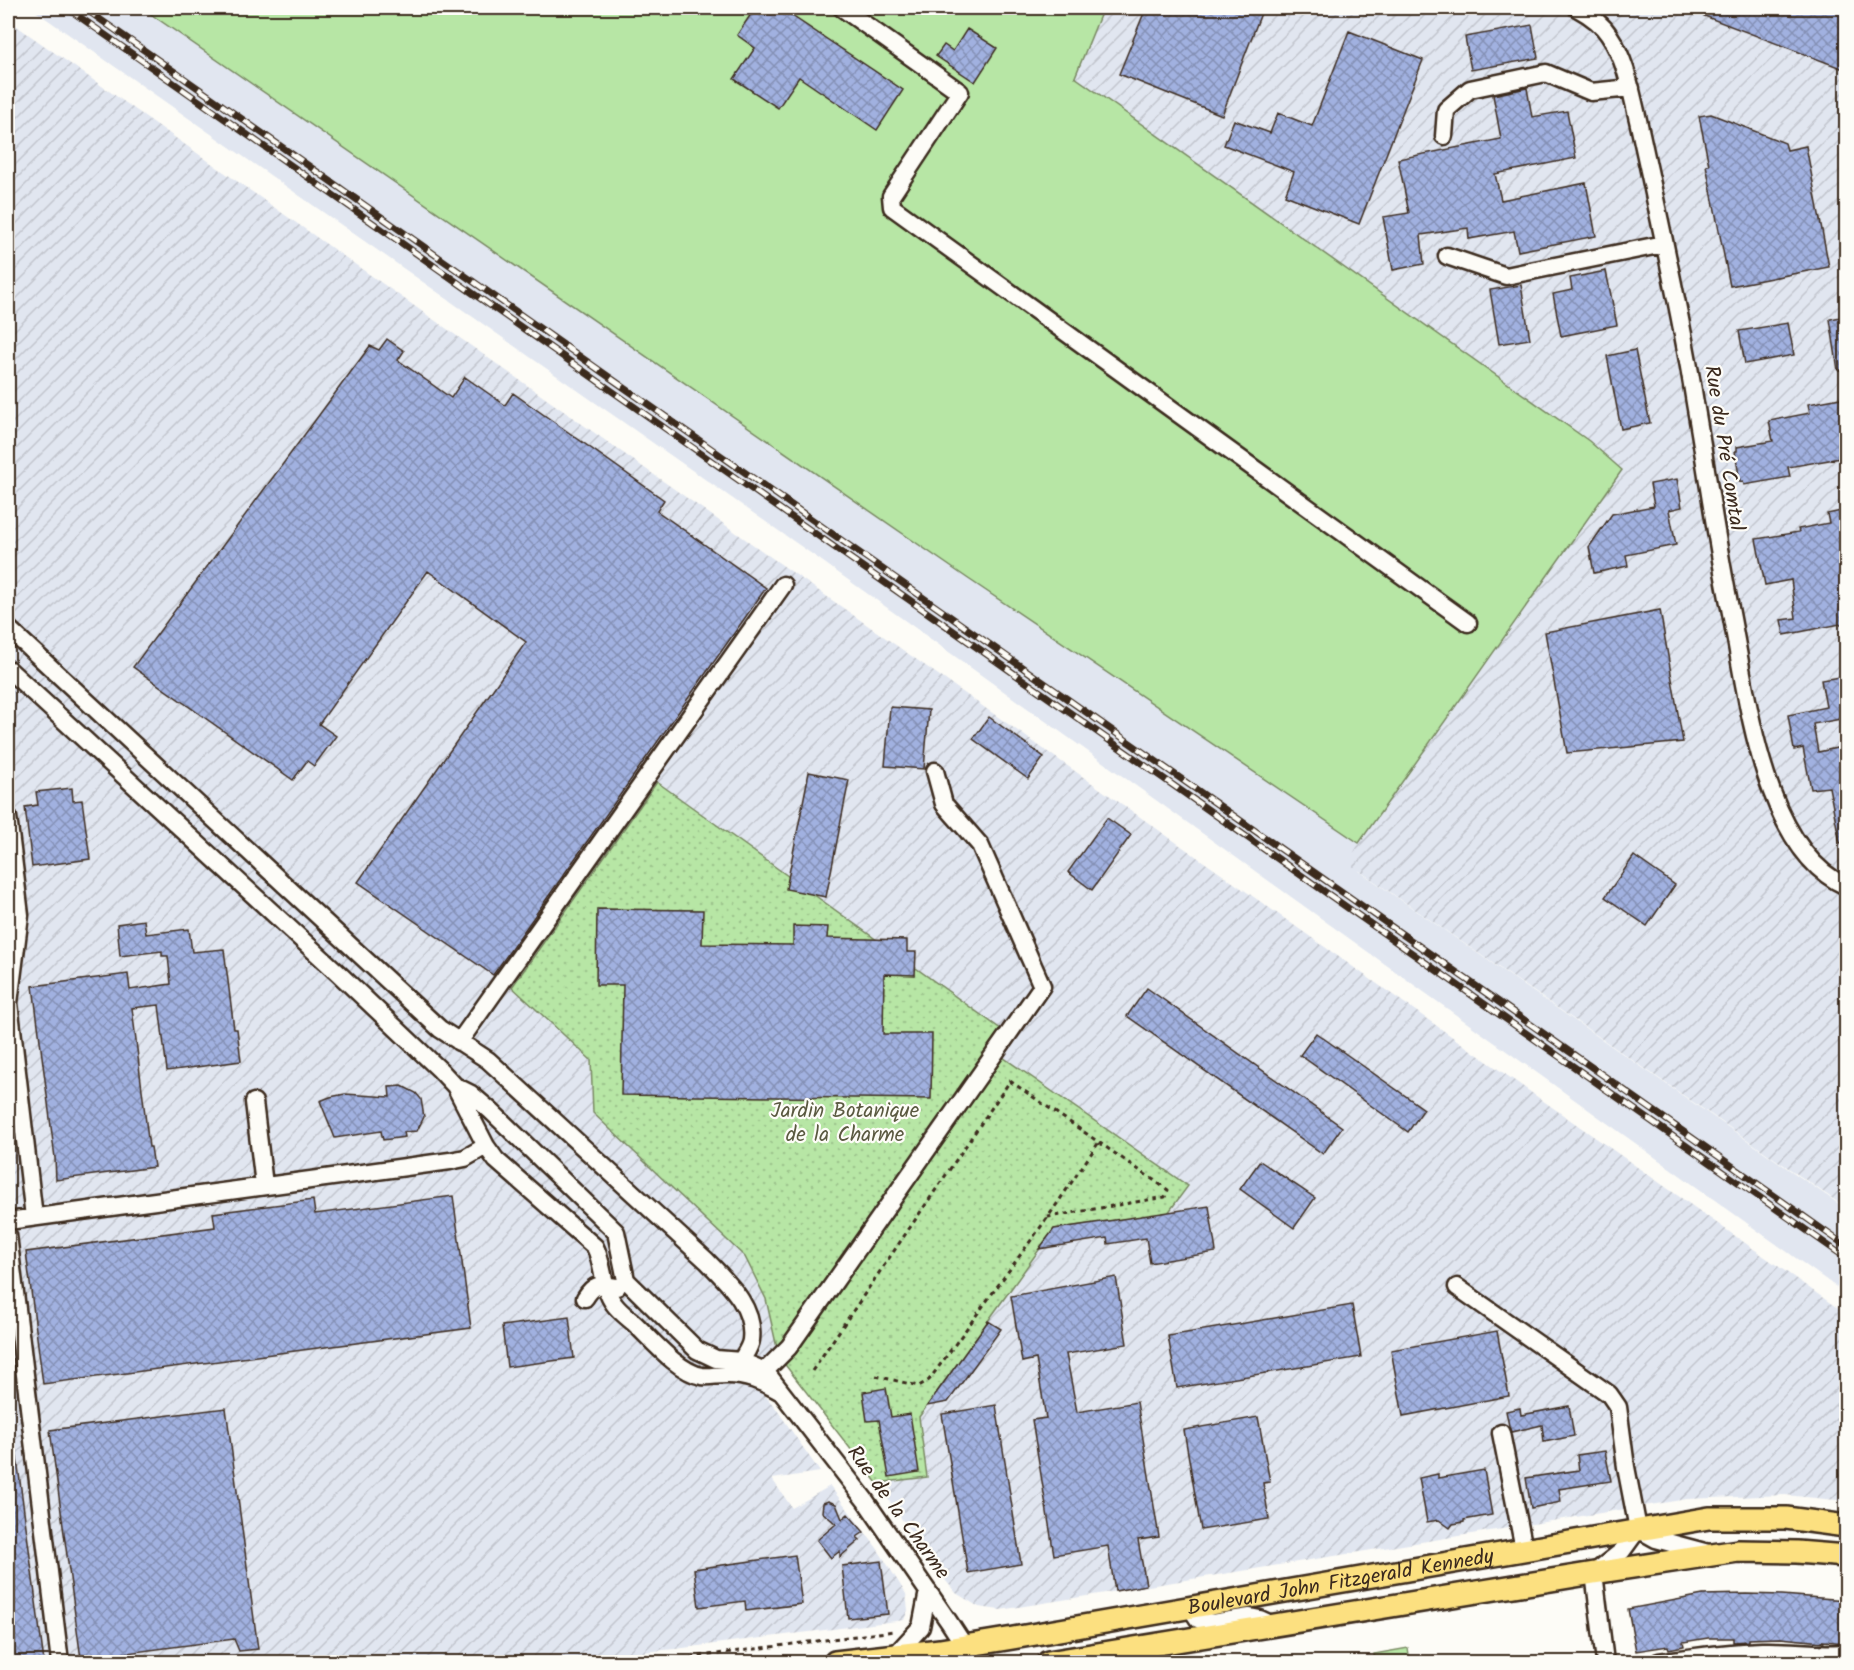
<svg xmlns="http://www.w3.org/2000/svg" width="1854" height="1670" font-family="Kalam,sans-serif">
	<style>
		.built { fill: #e1e6f0 }
		.industrial { fill: url(#industrial-furrows) }
		.park { fill: url(#park-dots); stroke: #798862; stroke-width: 1.5 }
		.pitch { fill: #b7e6a5; stroke: #798862; stroke-width: 1.5 }
		.building { fill: url(#building-cross-hatch); stroke: #3b2a1e; stroke-width: 1.5 }
		.lines { fill: none; stroke-linecap: round; stroke-linejoin: round }
		.minor-casing { stroke: #3b2a1e; stroke-width: 21 }
		.major-casing { stroke: #3b2a1e; stroke-width: 26 }
		.path { stroke: #3b2a1e; stroke-width: 3; stroke-dasharray: 4.5 4.5; stroke-linecap: butt }
		.minor { stroke: #fdfcf7; stroke-width: 16 }
		.major { stroke: #fce080; stroke-width: 21 }
		.rail-casing { stroke: #3b2a1e; stroke-width: 7 }
		.rail { stroke: #fdfcf7; stroke-width: 4.5; stroke-dasharray: 14; stroke-linecap: butt }
		.labels { text-anchor: middle; stroke-width: 4.5; stroke-linejoin: round; paint-order: stroke }
		.street-label { font-size: 21px; fill: #3b2a1e; stroke: #fdfcf7 }
		.park-label { font-size: 21px; fill: #5a5940; stroke: #fdfcf7 }
	</style>
	<defs>
		<pattern id="industrial-furrows" width="10" height="10" patternUnits="userSpaceOnUse" patternTransform="scale(1.5)"><rect width="10" height="10" fill="#e1e6f0"/><path d="M-1 1l2-2M0 10L10 0M9 11l2-2" fill="none" stroke="#c2c5cd"/></pattern>
		<pattern id="park-dots" width="8" height="8" patternUnits="userSpaceOnUse" patternTransform="scale(1.5)"><rect width="8" height="8" fill="#b7e6a5"/><path d="M2 2h.1M6 6h.1" fill="none" stroke="#9ec58e" stroke-width="1.8" stroke-linecap="round"/></pattern>
		<pattern id="building-cross-hatch" width="8" height="8" patternUnits="userSpaceOnUse" patternTransform="scale(1.5)"><rect width="8" height="8" fill="#a1b1e0"/><path d="M0 0l8 8M0 8l8-8" fill="none" stroke="#8490b5"/></pattern>
	</defs>
	<rect width="100%" height="100%" fill="#fdfcf7"/>
	<filter id="ink" filterUnits="userSpaceOnUse"><feTurbulence type="fractalNoise" baseFrequency=".0167" numOctaves="2"/><feDisplacementMap in="SourceGraphic" scale="12" xChannelSelector="R" yChannelSelector="G"/><feConvolveMatrix kernelMatrix="1 2 1 2 8 2 1 2 1" color-interpolation-filters="sRGB"/></filter>
	<g filter="url(#ink)">
		<!-- built -->
		<path class="built" d="M31 8H142L757 432 1359 843V871L1846 1209V1294L819 559Z"/>
		<!-- industrial -->
		<path class="industrial" d="M1103 8H1846V1208L1348 863 1359 843 1622 470 1075 77Z
			M8 20 1846 1314V1501L1785 1495 1687 1499 1000 1610 979 1607 956 1593 936 1569 877 1483 927 1477 919 1417 1054 1229 1167 1213 512 987 591 1060 593 1113 745 1257 766 1299 779 1357 754 1383 775 1407 820 1472 772 1479 792 1508 830 1486 877 1548 906 1594 908 1610 904 1620 675 1649 533 1662H8Z"/>
		<!-- park -->
		<path class="park" d="M657 782 1009 1035 997 1053 1188 1186 1168 1213 1054 1229 919 1417 927 1477 877 1483 779 1357 766 1299 745 1257 593 1113 591 1060 512 987Z"/>
		<!-- pitch -->
		<path class="pitch" d="M142 8H1103L1075 77 1589 441 1622 470 1359 843 967 578Z
			M1408 1648 1410 1662H1375L1374 1654Z"/>
		<!-- building -->
		<path class="building" d="M755 8H780L903 90 877 130 799 77 778 108 734 79 755 48 737 35Z
			M1146 8H1263L1222 115 1119 74Z
			M1686 8H1846V70L1686 9Z
			M1532 25 1538 58 1471 70 1465 37Z
			M967 29 997 48 975 82 936 56 944 45 953 51Z
			M1349 31 1423 60 1359 224 1285 195 1294 172 1224 145 1234 120 1270 133 1278 113 1312 126Z
			M1527 88 1532 117 1567 111 1576 158 1495 174 1501 200 1586 183 1596 236 1518 251 1514 231 1469 239 1468 228 1421 235 1424 264 1393 270 1383 217 1409 213 1398 159 1501 139 1493 95Z
			M1711 114 1785 143 1787 150 1806 146 1829 267 1730 286 1706 165H1709L1699 116Z
			M1606 271 1617 325 1561 336 1553 294 1572 290 1570 278Z
			M1521 285 1530 339 1499 344 1490 290Z
			M1846 316V370H1838L1830 319Z
			M1788 323 1794 355 1745 364 1739 331Z
			M387 339 404 351 398 360 451 398 465 377 505 405 513 393 664 500 657 511 766 588 493 975 358 882 526 642 428 571 319 724 336 736 314 766 307 761 293 780 133 667 370 346 379 350Z
			M1635 350 1650 423 1621 429 1607 356Z
			M1846 397V457L1788 467 1790 477 1744 485 1743 481 1740 482 1735 451H1737V447L1773 441 1769 421 1810 413 1808 404Z
			M1677 479 1682 507 1669 510 1676 545 1626 555 1628 566 1594 573 1589 547 1612 514 1654 506 1650 484Z
			M1846 510V571H1844L1846 588V623L1784 635 1781 620 1796 618 1791 580 1765 585 1756 539 1799 532 1798 529 1829 523 1827 514Z
			M1660 610 1683 742 1567 753 1545 632Z
			M1846 676V718L1813 724 1818 752 1846 746V842L1840 843 1829 787 1811 789 1803 748 1794 750 1788 715 1826 707 1821 680Z
			M890 707 929 710 924 769 885 766Z
			M989 717 1044 757 1028 779 973 739Z
			M809 772 849 780 826 897 786 889Z
			M72 788 73 801 82 800 90 859 32 867 25 807 38 805 36 792Z
			M1107 818 1131 835 1092 890 1068 872Z
			M1634 856 1675 885 1647 926 1605 897Z
			M597 909 703 910 702 944 793 945V926L828 927 827 938 907 940V952H916L915 975 884 974 883 1034H932L931 1099 621 1095 623 985H596Z
			M144 920 146 934 189 929 192 952 224 949 234 1029H237L241 1061 167 1071 159 1005 132 1008 149 1147H151L154 1167 56 1180 55 1158 33 986 128 974 130 990 171 984 168 956H162V951L120 956 117 924Z
			M1147 988 1342 1127 1323 1154 1127 1016Z
			M1316 1033 1424 1109 1408 1132 1300 1055Z
			M402 1086 416 1093 421 1099 424 1117 417 1131 404 1132 405 1137 383 1140 381 1131 335 1138 320 1101 330 1097 345 1094 390 1097 389 1087Z
			M1260 1161 1315 1198 1294 1228 1240 1189Z
			M453 1196 471 1328 43 1384 26 1252 215 1227 213 1213 313 1200 315 1214Z
			M1209 1206 1216 1252 1150 1263 1146 1238 1108 1244 1107 1238 1039 1249 1054 1229Z
			M1116 1277 1127 1344 1066 1354 1077 1412 1137 1402 1159 1537 1138 1540 1146 1585 1115 1591 1108 1546 1054 1555 1032 1420 1046 1418 1036 1359 1022 1362 1011 1296Z
			M1352 1305 1361 1357 1177 1388 1168 1336Z
			M569 1317 574 1358 507 1367 502 1326Z
			M988 1321 1001 1329 948 1402 927 1406Z
			M1497 1331 1509 1396 1403 1416 1391 1350Z
			M886 1388 891 1417 910 1414 919 1472 889 1477 879 1420 867 1421 863 1392Z
			M996 1405 1021 1564 968 1573 942 1414Z
			M1569 1406 1574 1436 1544 1442 1542 1425 1511 1432 1509 1426 1506 1411 1520 1408 1521 1415Z
			M226 1408 258 1649 239 1651 234 1639 81 1659 50 1430Z
			M1258 1417 1270 1482 1263 1483 1269 1519 1201 1530 1184 1430Z
			M16 1451 44 1662H8V1452Z
			M1605 1451 1611 1481 1559 1489 1561 1502 1531 1508 1526 1478 1579 1470 1577 1455Z
			M1484 1470 1492 1515 1464 1520V1522L1453 1524 1450 1528 1439 1520 1427 1522 1419 1478 1438 1474V1478Z
			M828 1501 836 1504 842 1519 848 1514 864 1532 857 1537 860 1540 840 1557V1551L831 1558 817 1540 836 1524 822 1512 823 1503Z
			M795 1555 802 1604 746 1611 745 1601 699 1607 694 1569Z
			M881 1561 888 1614 848 1618 842 1566Z
			M1746 1594 1782 1595 1846 1600V1643L1822 1641 1823 1642 1780 1638 1748 1639V1641L1733 1642V1638H1708L1683 1642 1684 1646 1669 1649 1668 1646 1636 1651 1628 1609 1703 1595Z"/>
		<g class="lines">
			<defs>
				<path id="minor" d="M842 8 960 92 891 196 892 207 1468 623
					M1577 8C1588 14 1602 24 1609 35 1626 60 1631 91 1638 120 1643 143 1648 166 1653 189 1668 260 1684 331 1695 403 1707 471 1716 540 1730 608 1742 669 1750 734 1772 792 1786 829 1809 870 1846 886
					M1444 136 1446 110 1470 89 1546 73 1591 92 1631 88
					M1447 256 1506 276 1664 244
					M8 628 440 1029 488 1060 707 1261C728 1283 755 1307 751 1340 750 1348 744 1355 741 1361
					M8 669 338 973 440 1070 455 1086 486 1146 496 1160 595 1247C604 1265 602 1288 614 1304 619 1311 627 1317 634 1323 651 1339 678 1372 702 1376 709 1377 717 1375 725 1375 745 1374 763 1382 781 1392
					M8 817 20 915 9 1003 34 1217
					M459 1042 783 585
					M455 1086 471 1094 491 1111 616 1232 626 1280 697 1350 716 1359 741 1361 765 1371 865 1500 949 1622 975 1662
					M254 1102 264 1185
					M8 1221 450 1161 465 1158 486 1146
					M8 1235 60 1662
					M1457 1287 1609 1394 1618 1407 1626 1467 1638 1529 1656 1539 1712 1554
					M585 1298C595 1282 600 1285 617 1287
					M765 1371 789 1347 1042 986 980 845 944 804 935 771
					M1501 1433 1524 1549
					M1190 1607 1198 1619 1212 1623 1250 1617 1260 1619 1273 1625
					M896 1654 921 1627 928 1591
					M1605 1662 1594 1573 1622 1551 1638 1529
					M1659 1662C1693 1657 1727 1652 1762 1651 1790 1650 1818 1655 1846 1653"/>
				<g id="major">
					<path id="s1" d="M835 1662 940 1650 1013 1638 1709 1518H1786L1846 1526"/>
					<path d="M1048 1662 1594 1573 1738 1551 1797 1552 1846 1556"/>
				</g>
			</defs>
			<!-- minor casing -->
			<use href="#minor" class="minor-casing"/>
			<!-- major casing -->
			<use href="#major" class="major-casing"/>
			<!-- path -->
			<path class="path" d="M812 1371 1010 1081 1168 1190 1165 1197 1048 1217
				M876 1376 919 1386 929 1380 1048 1217 1099 1142
				M655 1662 894 1631"/>
			<!-- minor -->
			<use href="#minor" class="minor"/>
			<!-- major -->
			<use href="#major" class="major"/>
			<defs>
				<path id="rail" d="M67 8 1846 1258
					M84 8 1846 1246"/>
			</defs>
			<!-- rail casing -->
			<use href="#rail" class="rail-casing"/>
			<!-- rail -->
			<use href="#rail" class="rail"/>
		</g>
	</g>
	<g class="labels">
		<!-- street labels -->
		<g class="street-label">
			<text transform="translate(1725 448) rotate(81)" y="7">Rue du Pré Comtal</text>
			<text transform="translate(899 1512) rotate(54)" y="7">Rue de la Charme</text>
			<text dy="7" stroke="none"><textPath href="#s1" startOffset="512">Boulevard John Fitzgerald Kennedy</textPath></text>
		</g>
		<!-- park labels -->
		<g class="park-label">
			<text x="845" y="1117">Jardin Botanique<tspan x="845" dy="24">de la Charme</tspan></text>
		</g>
	</g>
	<!-- margin -->
	<rect width="1854" height="1670" fill="none" stroke="#fdfcf7" stroke-width="30"/>
	<rect x="15" y="15" width="1824" height="1640" fill="none" stroke="#3b2a1e" stroke-width="2" filter="url(#ink)"/>
</svg>
